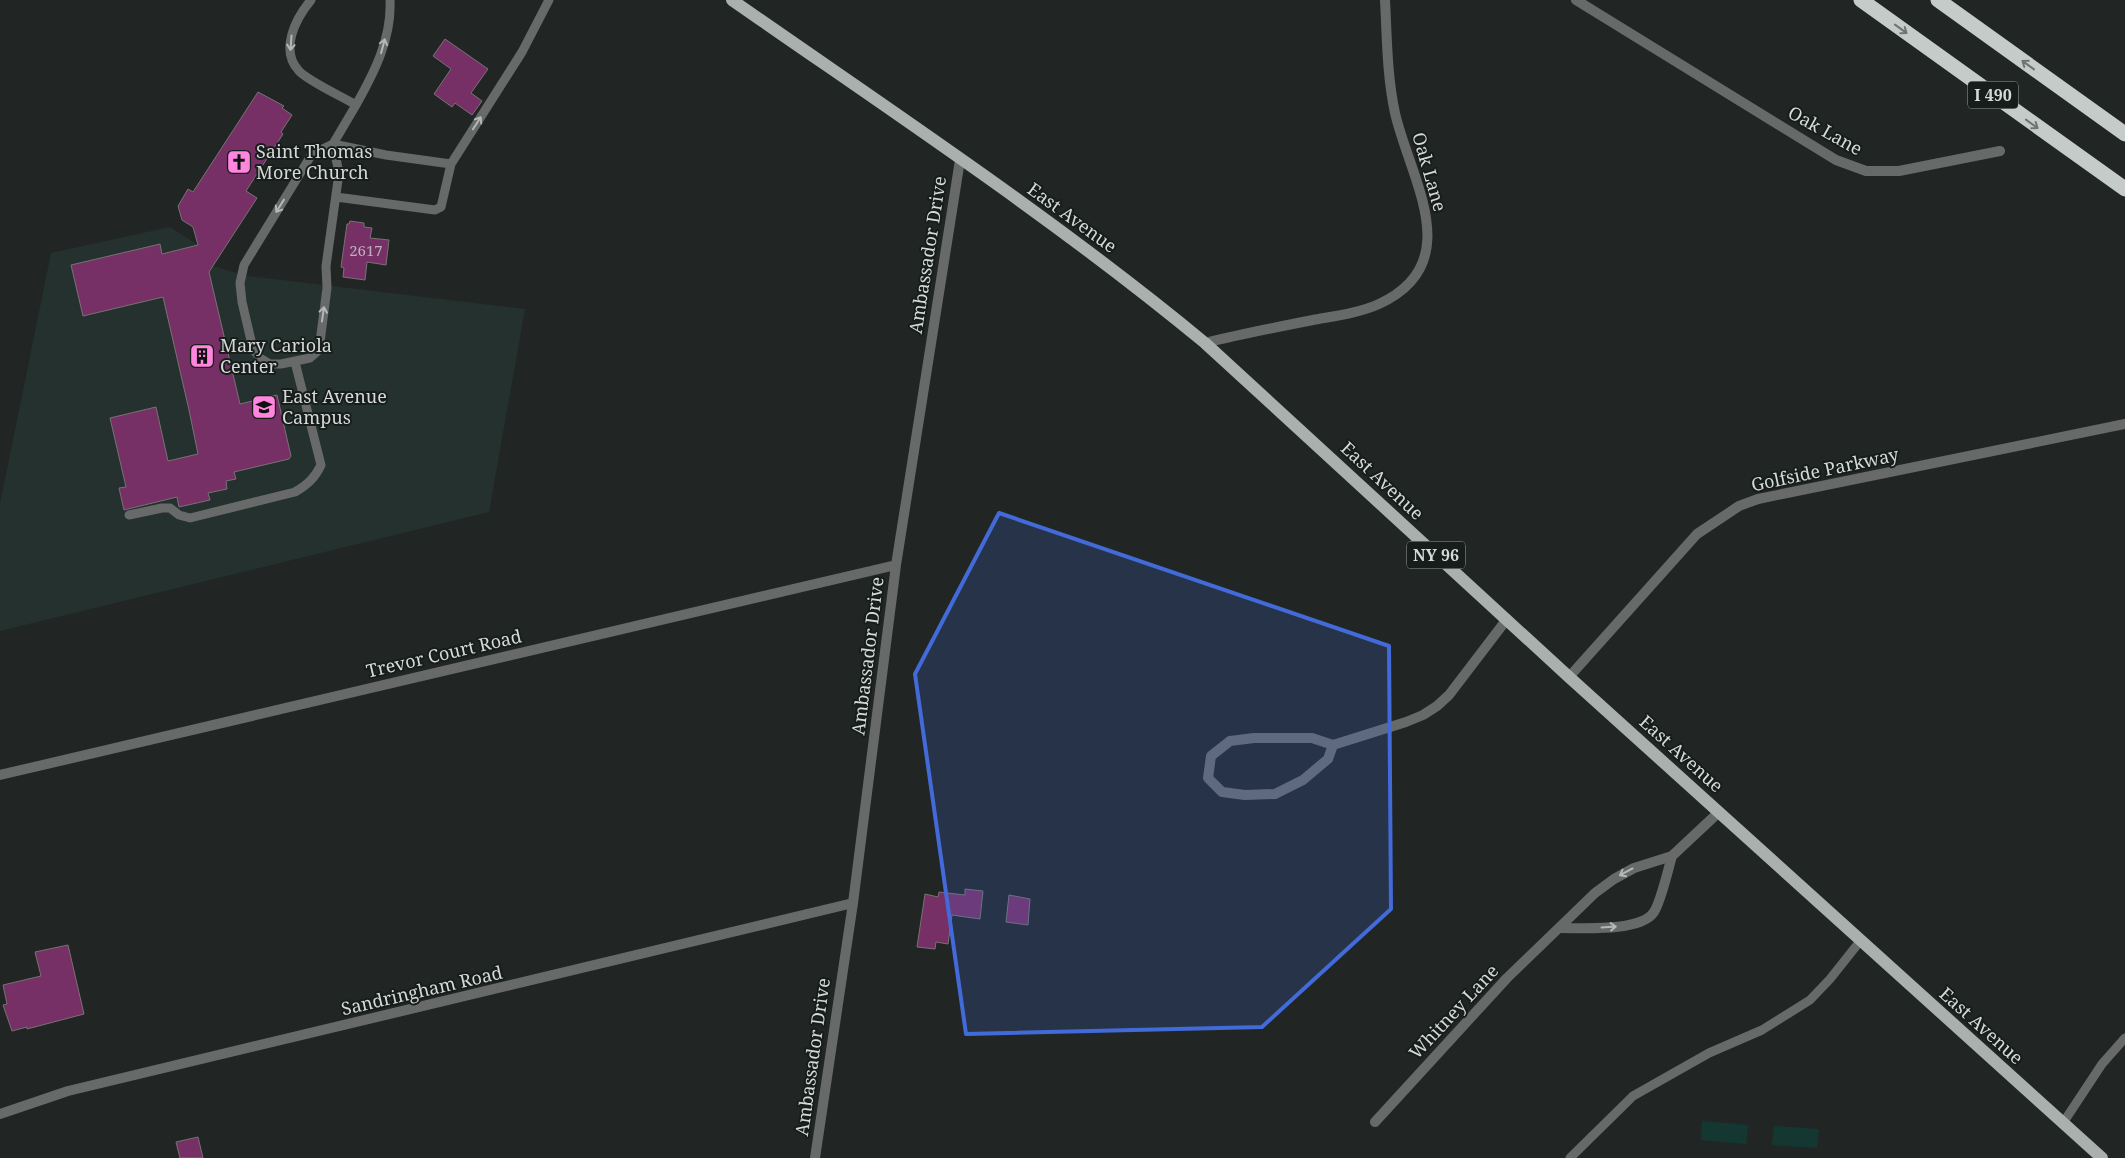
<svg xmlns="http://www.w3.org/2000/svg" width="2125" height="1158" font-family="'Noto Serif',serif">
	<style>
		.built { fill: #24312e }
		.pitch { fill: #143831 }
		.building { fill: #763065; stroke: #777275 }
		.lines { fill: none; stroke-linecap: round; stroke-linejoin: round }
		.lane { stroke: #676a69; stroke-width: 9 }
		.street { stroke: #676a69; stroke-width: 10 }
		.primary { stroke: #aab0ae; stroke-width: 12 }
		.highway { stroke: #c4cbc9; stroke-width: 15 }
		.oneway { stroke: #6e7472 }
		.oneway2 { stroke: #b4b8b7 }
		.marked { fill: #426ad8; fill-opacity: 0.2; stroke: #426ad8; stroke-width: 4; stroke-linejoin: round }
		.labels { text-anchor: middle; stroke-width: 4; stroke-linejoin: round; paint-order: stroke }
		.number-label { font-size: 15px; fill: #bdafbb }
		.shield { fill: #171d1b; stroke: #9ca19f; stroke-width: 1 }
		.shield-label { font-size: 16px; font-weight: bold; fill: #d5d9d8 }
		.street-label { font-size: 18px; fill: #d5d9d8; stroke: #171d1b }
		.poi-label { font-size: 18px; fill: #d5d9d8; stroke: #171d1b; text-anchor: start }
	</style>
	<rect width="100%" height="100%" fill="#212625"/>
	<!-- built -->
	<path class="built" d="M170 227 198 245 204 268 213 266 247 276 525 309 489 512 0 631V504L51 253Z"/>
	<!-- pitch -->
	<path class="pitch" d="M1702 1121 1748 1125 1746 1144 1701 1140Z
		M1774 1126 1819 1129 1817 1148 1772 1145Z"/>
	<!-- building -->
	<path class="building" d="M445 39 488 69 471 93 482 101 472 115 455 103 452 107 434 94 451 69 433 56Z
		M258 92 284 106 282 108 292 115 281 132 283 134 246 191 257 198 209 272 240 404 277 395 291 456 289 459 234 472 236 479 226 481 227 489 208 493 210 500 179 507 177 497 124 510 119 488 126 487 110 418 156 407 168 461 198 454 189 410 163 297 83 316 71 265 160 244 162 254 198 245 193 227 182 220 178 206 188 189 193 192Z
		M350 221 364 223V227L372 228 370 238 389 240 386 265 367 262 365 280 343 277 344 268 341 267 347 224H349Z
		M965 889 983 891 980 919 952 915 948 944 936 942 935 949 917 947 925 894 938 897 939 892 965 895Z
		M1009 895 1030 899 1028 925 1006 922Z
		M68 945 84 1014 27 1029V1027L12 1031 3 1005 7 1004 3 985 41 976 35 952Z
		M198 1137 203 1158H180L176 1142Z"/>
	<g class="lines">
		<!-- lane -->
		<path class="lane" d="M311 0C296 18 279 50 299 71 308 81 343 97 356 105 374 73 392 38 390 0
			M333 144 339 173 326 266 327 288 319 350 310 358 281 364H270L260 358 253 349 242 302 240 283 244 265 312 154 333 144 356 105
			M333 144 386 155 451 164
			M336 197 435 210 441 207 451 164 522 52 549 0
			M129 515 162 508H170L179 515 190 518 295 492C307 485 315 478 321 465L295 362
			M2063 1123 2102 1064 2125 1038
			M1570 1158 1633 1096 1709 1053 1762 1030 1810 1000 1830 979 1861 940"/>
		<!-- street -->
		<path class="street" d="M1576 0 1836 160 1866 171H1899L2000 151
			M1205 343C1241 334 1277 327 1313 320 1335 316 1359 313 1379 304 1468 263 1410 179 1395 113 1387 76 1387 38 1385 0
			M1569 677 1697 534 1739 506 1758 499 2125 424
			M1333 745 1328 759 1303 780 1275 794 1245 795 1222 792 1208 778 1211 756 1230 741 1254 738H1312L1333 745 1406 722 1423 715 1437 706 1449 695 1507 619
			M0 775 896 565
			M1561 928C1583 928 1641 932 1654 912 1661 901 1668 870 1672 856
			M0 1114 68 1091 853 903
			M1375 1122 1507 978 1595 893 1614 879 1634 868 1672 856 1719 812
			M815 1158 853 903 896 565 960 160"/>
		<!-- primary -->
		<path class="primary" d="M732 0C891 111 1055 219 1205 343L1569 677 2102 1158"/>
		<!-- highway -->
		<path class="highway" d="M1861 0 2125 189
			M1938 0 2125 134"/>
	</g>
	<!-- one-way arrows -->
	<defs><path id="oneway-shaft" d="M-6 0H5M1.5-3L5.5 0L1.5 3" fill="none" stroke-width="1.6" stroke-linecap="round" stroke-linejoin="round" transform="scale(1.25)"/></defs>
	<g class="oneway">
		<use href="#oneway-shaft" transform="translate(1901 29) rotate(36)"/>
		<use href="#oneway-shaft" transform="translate(2028 65) rotate(-144)"/>
		<use href="#oneway-shaft" transform="translate(2032 124) rotate(36)"/>
	</g>
	<g class="oneway2">
		<use href="#oneway-shaft" transform="translate(291 43) rotate(94)"/>
		<use href="#oneway-shaft" transform="translate(383 46) rotate(-75)"/>
		<use href="#oneway-shaft" transform="translate(477 123) rotate(-57)"/>
		<use href="#oneway-shaft" transform="translate(280 206) rotate(122)"/>
		<use href="#oneway-shaft" transform="translate(323 314) rotate(-82)"/>
		<use href="#oneway-shaft" transform="translate(1626 872) rotate(152)"/>
		<use href="#oneway-shaft" transform="translate(1609 927) rotate(-4)"/>
	</g>
	<!-- marked area -->
	<path class="marked" d="M999 513 1389 646 1391 909 1262 1027 966 1034 915 674Z"/>
	<!-- icons -->
	<defs>
		<symbol id="church-square" viewBox="-11 -11 22 22"><rect x="-9" y="-9" width="18" height="18" rx="4" fill="#ff85df" stroke="#171d1b"/><path d="M-1.2-6h2.4v3.5h3.3v2.4h-3.3V6h-2.4V-.1h-3.3v-2.4h3.3Z" fill="#111"/></symbol>
		<symbol id="building-square" viewBox="-11 -11 22 22"><rect x="-9" y="-9" width="18" height="18" rx="4" fill="#ff85df" stroke="#171d1b"/><path d="M-4-6H4V6H1V3H-1V6H-4ZM-2.5-4.3h1.7v1.8h-1.7ZM.8-4.3h1.7v1.8H.8ZM-2.5-1h1.7V.8h-1.7ZM.8-1h1.7V.8H.8Z" fill="#111"/></symbol>
		<symbol id="school-square" viewBox="-11 -11 22 22"><rect x="-9" y="-9" width="18" height="18" rx="4" fill="#ff85df" stroke="#171d1b"/><path d="M0-5L7-2L0 1L-7-2ZM-4 1L0 2.5L4 1V4Q0 6-4 4Z" fill="#111"/></symbol>
	</defs>
	<g fill-rule="evenodd">
		<use href="#church-square" x="225" y="148" width="28" height="28"/>
		<use href="#building-square" x="188" y="342" width="28" height="28"/>
		<use href="#school-square" x="250" y="393" width="28" height="28"/>
	</g>
	<g class="labels">
		<!-- number labels -->
		<g class="number-label">
			<text x="366" y="256">2617</text>
		</g>
		<!-- shield labels -->
		<g class="shield">
			<rect x="1968" y="81.5" width="50" height="27" rx="4"/>
			<rect x="1407" y="541.5" width="58" height="27" rx="4"/>
		</g>
		<g class="shield-label">
			<text x="1993" y="101">I 490</text>
			<text x="1436" y="561">NY 96</text>
		</g>
		<!-- street labels -->
		<g class="street-label">
			<text transform="translate(1825 131) rotate(29)" y="6">Oak Lane</text>
			<text transform="translate(1429 172) rotate(74)" y="6">Oak Lane</text>
			<text transform="translate(1072 218) rotate(36)" y="6">East Avenue</text>
			<text transform="translate(928 255) rotate(-81)" y="6">Ambassador Drive</text>
			<text transform="translate(1825 470) rotate(-12)" y="6">Golfside Parkway</text>
			<text transform="translate(1382 481) rotate(43)" y="6">East Avenue</text>
			<text transform="translate(444 654) rotate(-13)" y="6">Trevor Court Road</text>
			<text transform="translate(868 656) rotate(-83)" y="6">Ambassador Drive</text>
			<text transform="translate(1681 754) rotate(42)" y="6">East Avenue</text>
			<text transform="translate(422 991) rotate(-13)" y="6">Sandringham Road</text>
			<text transform="translate(1454 1012) rotate(-47)" y="6">Whitney Lane</text>
			<text transform="translate(1981 1026) rotate(42)" y="6">East Avenue</text>
			<text transform="translate(813 1057) rotate(-82)" y="6">Ambassador Drive</text>
		</g>
		<!-- poi labels -->
		<g class="poi-label">
			<text x="256" y="158">Saint Thomas<tspan x="256" dy="21">More Church</tspan></text>
			<text x="220" y="352">Mary Cariola<tspan x="220" dy="21">Center</tspan></text>
			<text x="282" y="403">East Avenue<tspan x="282" dy="21">Campus</tspan></text>
		</g>
	</g>
</svg>
